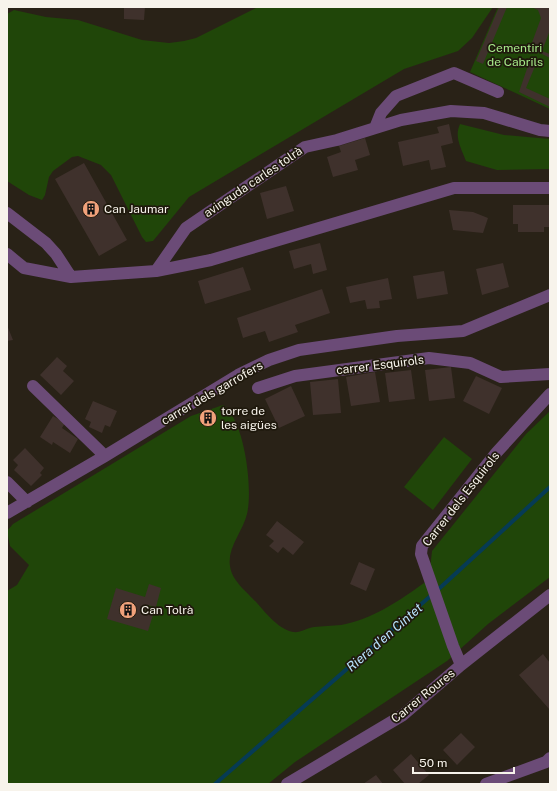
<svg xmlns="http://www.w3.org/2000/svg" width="557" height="791" font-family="'Public Sans',sans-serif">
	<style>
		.green { fill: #204609 }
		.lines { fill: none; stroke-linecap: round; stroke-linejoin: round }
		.stream { stroke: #063b55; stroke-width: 4 }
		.building { fill: #3f312c }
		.minor { stroke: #6b4b77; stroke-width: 12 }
		.labels { text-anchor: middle; stroke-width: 3.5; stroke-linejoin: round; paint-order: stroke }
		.park-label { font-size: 12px; fill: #a6e989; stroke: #1f190d }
		.street-label { font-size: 12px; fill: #f7f3eb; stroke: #1f190d }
		.poi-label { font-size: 12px; fill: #f7f3eb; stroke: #1f190d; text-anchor: start }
		.water-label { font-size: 13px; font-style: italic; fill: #b9e3fe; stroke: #1f190d }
	</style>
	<rect width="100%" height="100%" fill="#292217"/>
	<!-- green -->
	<path class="green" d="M258 7H493L472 38 458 51 404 69 189 197 153 241 146 242 142 237 111 175 101 165 78 156 72 157 53 171 49 177 45 195 42 200 29 195 7 181V14L14 10 46 17 78 20 142 40 169 43 184 41 196 38Z
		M498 7H550V109L470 72Z
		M460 124 504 135 550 139V169L497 170 466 161C461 148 454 137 460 124Z
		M223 405C245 420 253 490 247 514 243 531 227 548 230 566 232 581 246 591 256 602 266 613 278 629 293 632 301 633 306 628 314 627 322 626 332 626 341 625 373 619 399 601 424 583L429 579 432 551 526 434 550 411V577L488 624 447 661 295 762 268 784H7V591L17 585 29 565 10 546 7 531 13 524 191 416Z
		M444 437 472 459 433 510 404 487Z"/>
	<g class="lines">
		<!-- stream -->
		<path class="stream" d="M215 784 442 586 550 487"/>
	</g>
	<!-- building -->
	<path class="building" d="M124 7H145L144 20 124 19Z
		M499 7H507L483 64 476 61Z
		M531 7H550V30L542 51 550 54V58L530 48 541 18 538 10Z
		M531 57 538 59 526 88 550 99V107L519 92Z
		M449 124 453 143 441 146 446 167 431 170 429 160 403 166 398 142 439 133 437 127Z
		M365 138 370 155 355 160 358 170 333 177 327 157 341 152 339 146Z
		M84 163 127 240 99 256 55 179Z
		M286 186 294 211 267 219 260 193Z
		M513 205H550V227H544V232H518V224H513Z
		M449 210 473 212 488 218 483 233 453 230Z
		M320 243 327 270 313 274 311 264 294 269 289 251Z
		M503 263 509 287 482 295 476 269Z
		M243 267 251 290 205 304 198 281Z
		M444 271 448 294 417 299 413 276Z
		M388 278 392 299 379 301 380 308 367 309 365 300 350 303 346 287Z
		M322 289 330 313 295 325 298 332 269 342 265 331 243 338 237 318Z
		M7 325 13 340 7 341Z
		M57 357 67 366 63 371 74 381 61 395 40 375Z
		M451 367 455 398 429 401 425 370Z
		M411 370 415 399 389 402 385 373Z
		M375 372 380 402 351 406 346 377Z
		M476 376 502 388 489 414 463 401Z
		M338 379 341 413 313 415 310 382Z
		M291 386 305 416 279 428 265 399Z
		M93 401 117 411 110 427 105 425 102 433 89 427 91 422 85 419Z
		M202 418a6 6 0 1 1 12 0a6 6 0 1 1-12 0Z
		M53 416 65 423 62 428 78 439 70 453 53 442 52 445 40 437Z
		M25 448 44 468 40 473 42 475 31 486 14 470 18 465 13 460Z
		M277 521 304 542 293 555 283 547 278 553 269 546 274 541 266 535Z
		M359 562 375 569 366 591 350 584Z
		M149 584 161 588 156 607 147 605 145 613 153 615 148 631 107 619 116 588 145 597Z
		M543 654 550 663V710L519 675Z
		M461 733 475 747 457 765 443 750Z
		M411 754 429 775 418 784H405L393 770Z
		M376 775 383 784H363Z"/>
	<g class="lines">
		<!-- minor -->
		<path class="minor" d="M375 128 381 113 396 96 454 73 498 92
			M7 213 46 243 56 254 71 277
			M7 254 24 268 71 277 156 271 186 228 305 147 337 140 401 120 451 111 484 113 540 130 550 131
			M156 271 211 260 454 188H550
			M33 386 105 456
			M258 388 295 376 429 358 470 363 501 377 550 374
			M7 482 27 502
			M7 513 105 456 238 375 269 360 299 350 397 336 463 331 550 295
			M461 665 453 646 421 554 422 546 497 452 550 394
			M287 784 403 715 461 665 550 595
			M486 784 546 762 550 758"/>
	</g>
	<!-- icons -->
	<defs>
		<symbol id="building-disc" viewBox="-11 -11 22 22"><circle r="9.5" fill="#f1a27b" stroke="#1f190d"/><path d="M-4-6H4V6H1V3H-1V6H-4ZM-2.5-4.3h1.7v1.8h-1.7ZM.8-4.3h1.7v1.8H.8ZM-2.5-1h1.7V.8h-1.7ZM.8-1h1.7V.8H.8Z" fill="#111"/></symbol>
	</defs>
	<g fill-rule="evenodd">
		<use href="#building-disc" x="81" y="199" width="20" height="20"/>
		<use href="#building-disc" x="198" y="408" width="20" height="20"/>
		<use href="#building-disc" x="118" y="600" width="20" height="20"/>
	</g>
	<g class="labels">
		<!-- park labels -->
		<g class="park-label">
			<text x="515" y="52">Cementiri<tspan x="515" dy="14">de Cabrils</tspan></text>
		</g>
		<!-- street labels -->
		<g class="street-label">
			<text transform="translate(253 182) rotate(-34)" y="4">avinguda carles tolrà</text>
			<text transform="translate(380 365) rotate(-7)" y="4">carrer Esquirols</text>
			<text transform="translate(212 393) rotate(-30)" y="4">carrer dels garrofers</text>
			<text transform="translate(461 499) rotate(-52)" y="4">Carrer dels Esquirols</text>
			<text transform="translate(423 696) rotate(-39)" y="4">Carrer Roures</text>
		</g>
		<!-- poi labels -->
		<g class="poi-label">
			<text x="104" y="213">Can Jaumar</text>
			<text x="221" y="415">torre de<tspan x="221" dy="14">les aigües</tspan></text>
			<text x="141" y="614">Can Tolrà</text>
		</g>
		<!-- water labels -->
		<g class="water-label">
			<text transform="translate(384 637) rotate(-41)" y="5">Riera d'en Cintet</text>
		</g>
	</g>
	<!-- border -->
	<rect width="557" height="791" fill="none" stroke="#f7f3eb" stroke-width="16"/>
	<!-- scale -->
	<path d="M413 767v6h101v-6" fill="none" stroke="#f7f3eb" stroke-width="2"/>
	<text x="419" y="767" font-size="12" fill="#f7f3eb" stroke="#1f190d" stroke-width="3" paint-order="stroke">50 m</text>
</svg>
